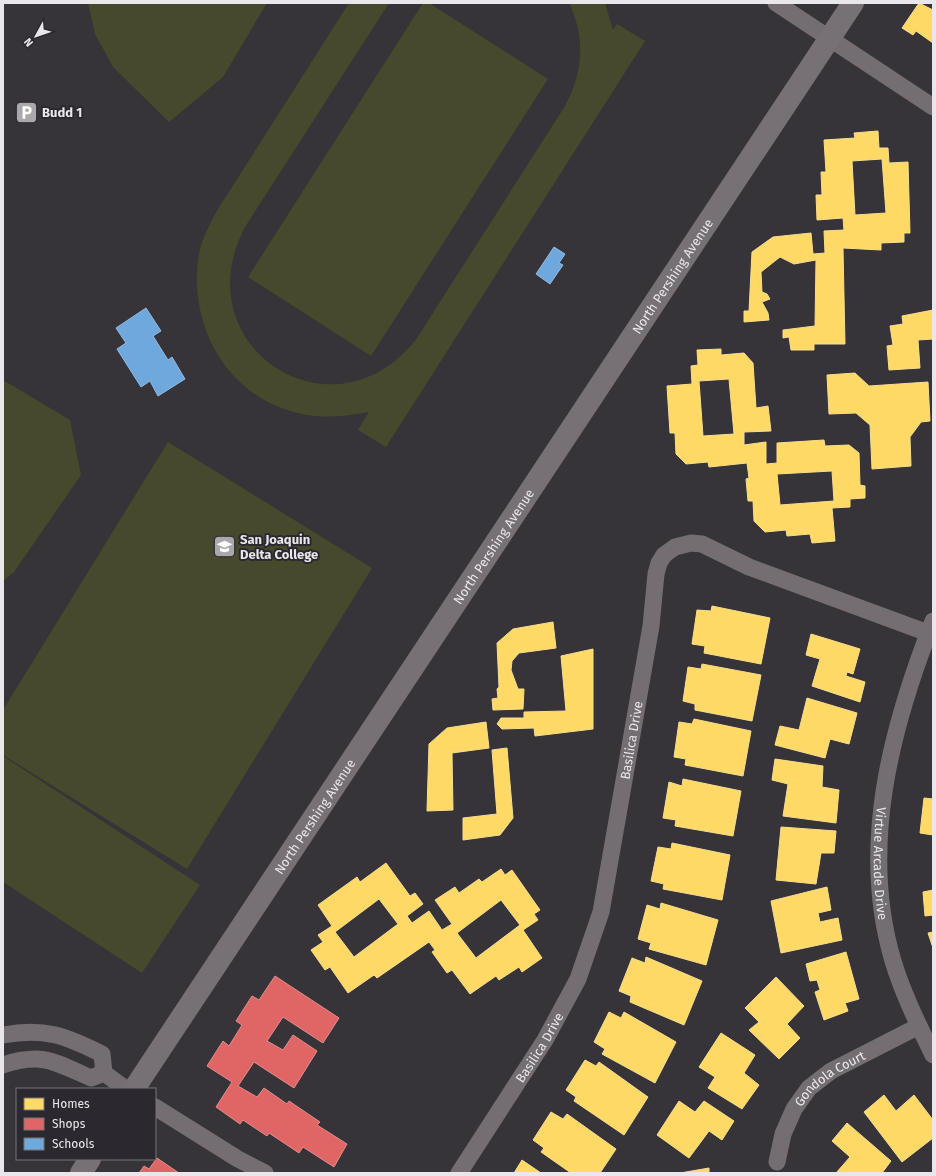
<svg xmlns="http://www.w3.org/2000/svg" width="936" height="1176" font-family="'Fira Sans',sans-serif">
	<style>
		.green { fill: #46492b }
		.homes { fill: #ffd966; stroke: #f8dd8e; fill-rule: evenodd }
		.shops { fill: #e06666; stroke: #e38d8e }
		.schools { fill: #6fa8dc; stroke: #94bbe1 }
		.lines { fill: none; stroke-linecap: round; stroke-linejoin: round }
		.minor { stroke: #746d72; stroke-width: 17 }
		.secondary { stroke: #777074; stroke-width: 22 }
		.labels { text-anchor: middle; stroke-width: 4; stroke-linejoin: round; paint-order: stroke }
		.poi-label { font-size: 13px; font-weight: bold; fill: #e9e7ec; stroke: #2c2830; text-anchor: start }
		.street-label { font-size: 13px; fill: #e9e7ec; stroke: #2c2830 }
	</style>
	<rect width="100%" height="100%" fill="#363438"/>
	<!-- green -->
	<path class="green" d="M88 3H267L223 77 169 122 113 67 95 34Z
		M349 3H389L245 227C182 347 334 446 417 338L565 106C583 72 586 38 569 3H605L613 30 617 24 645 41 386 447 358 430 369 412C346 416 325 419 302 414 228 399 187 326 199 254 202 238 210 224 218 209Z
		M423 3H429L548 79 371 356 248 277Z
		M3 380 70 420 81 475 14 572 3 581Z
		M168 442 372 568 187 869 3 755V710Z
		M3 756 200 885 142 973 3 882Z"/>
	<!-- homes -->
	<path class="homes" d="M919 3 933 10V43L916 31 913 35 902 28Z
		M878 131 879 148H888L889 163 908 162 910 233H904V242L881 243V250L843 248 845 344H814V350H791L789 337 783 338V330L815 326 816 260 794 264 780 257 761 272 762 292 767 294 770 299 762 302 768 313 769 320 744 322V311H749L752 252 773 237 811 233 813 254 825 253 824 231 844 230 843 218 817 220 816 195H822L821 172H826L824 140 855 138 854 133ZM882 159 886 213 855 215 852 161Z
		M933 310V339L918 340 920 368 889 370 887 346 893 345 890 326 903 324 902 316Z
		M721 349V355L744 353 753 363 756 408 768 406 771 431 744 432V445L766 442V464L777 463V443L824 440 825 446 849 445 859 453 860 485 865 486V498L850 499V507L832 508 835 541 812 543 810 534 787 536 786 530 765 532 754 521 753 501H748L746 479 749 478 747 463 709 467 708 462 686 464 676 454 675 433H670L667 386 692 384 691 366 698 365 697 350ZM729 379 734 434 703 436 699 381ZM832 471 834 501 780 505 777 474Z
		M855 373 869 386 928 382 930 421 921 422 910 437 911 466 872 469 870 425 856 413 829 414 827 375Z
		M712 606 770 618 761 664 704 653 705 646 692 644 697 610 711 611Z
		M553 622 556 648 519 653 512 661 511 670 518 689H524L523 709 493 710 492 699 498 698 497 689 499 687 497 643 513 629Z
		M811 634 860 649 853 674 847 672 846 676 865 682 860 702 812 686 820 659 806 655Z
		M593 649V729L535 736 534 728 502 729 497 724 501 718H524V712L566 711 561 656Z
		M702 664 761 675 752 721 695 710V704L683 701 688 667 701 669Z
		M807 698 857 713 849 744 830 739 825 758 775 745 780 726 799 730Z
		M694 719 751 731 743 776 685 765 686 759 674 757 679 722 692 724Z
		M486 722 489 748 452 753 453 810 427 811 429 744 447 728Z
		M507 748 513 818 500 835 463 840V818L497 814 492 750Z
		M775 759 823 766 822 787 839 790 836 823 783 816 788 784 772 780Z
		M683 779 741 791 733 836 675 826 676 820 663 818 669 782 682 786Z
		M924 798 933 799V835L920 833Z
		M781 827 836 831 834 853H821L816 884 776 880Z
		M672 843 730 855 722 900 663 889 664 884 651 881 658 847 671 849Z
		M386 863 410 896 415 893 423 904 407 916 412 923 429 911 442 930 452 924 435 900 455 887 459 893 479 879 482 882 501 869 505 875 512 870 540 910 534 914 538 920 523 930 542 958 522 972 519 967 499 980 496 976 470 994 452 970 447 973 432 952 435 950 429 942 377 978 374 975 348 993 330 967 325 970 311 950 323 942 318 935 332 926 318 905 357 877 360 882ZM379 899 398 924 354 957 335 932ZM501 900 520 925 476 958 457 933Z
		M827 887 831 910 818 913 820 922 838 918 842 940 781 953 771 901Z
		M933 890V915L925 916 923 892Z
		M661 903 718 920 706 965 649 949 651 943 638 939 647 905 660 909Z
		M933 932V948L928 933Z
		M846 952 859 999 845 1003 848 1011 824 1020 815 992 820 990 817 980 810 981 806 964Z
		M646 957 702 981 684 1025 630 1002 631 996 619 991 632 958 645 963Z
		M776 977 804 1006 787 1024 800 1038 779 1059 749 1030 759 1022 745 1008Z
		M609 1012 621 1018 624 1012 676 1042 655 1083 602 1054 605 1049 594 1042Z
		M721 1033 755 1055 744 1073 759 1085 742 1109 708 1088 715 1077 699 1067Z
		M585 1060 596 1066 599 1062 648 1097 624 1135 574 1101 576 1097 566 1090Z
		M884 1095 896 1111 914 1095 933 1120V1138L902 1162 864 1112Z
		M679 1101 695 1112 704 1101 734 1121 722 1140 709 1131 689 1158 657 1135Z
		M551 1112 563 1119 567 1114 616 1149 600 1173H571L541 1152 544 1148 533 1140Z
		M847 1123 891 1161 882 1173H836L850 1157 832 1141Z
		M522 1160 541 1173H514Z
		M709 1168V1173H680Z"/>
	<!-- shops -->
	<path class="shops" d="M275 976 339 1018 323 1043 283 1017 267 1041 283 1050 293 1035 317 1051 294 1088 254 1062 238 1086 257 1097 264 1088 287 1104 289 1101 320 1122 317 1125 347 1144 334 1167 303 1147 299 1153 269 1133 267 1136 243 1120 240 1124 216 1107 232 1082 207 1066 223 1041 229 1046 242 1025 236 1021 252 996 259 1000Z
		M157 1158 179 1173H139L144 1166 149 1169Z"/>
	<!-- schools -->
	<path class="schools" d="M554 247 565 254 559 263 563 265 550 284 536 274Z
		M146 308 161 331 153 336 168 360 172 357 185 379 158 396 150 381 141 387 117 349 126 343 116 328Z"/>
	<g class="lines">
		<!-- minor -->
		<g class="minor">
			<path d="M776 3 933 107"/>
			<path id="s1" d="M933 621C891 728 859 847 893 961 903 994 918 1024 933 1055"/>
			<path d="M3 1035C44 1027 66 1036 102 1054L104 1073"/>
			<path d="M3 1065C43 1052 55 1062 91 1078L104 1073"/>
			<path d="M104 1073 126 1089"/>
			<path d="M155 1107 238 1159 265 1173"/>
			<path id="s2" d="M777 1162 783 1134 794 1109 809 1088 831 1071 919 1026"/>
			<path id="s3" d="M459 1173 545 1040 578 979 601 912 651 626 656 574 659 563 664 555 675 547 691 543 702 544 749 567 928 633"/>
		</g>
		<!-- secondary -->
		<g class="secondary">
			<path id="s4" d="M134 1089 853 3"/>
			<path d="M81 1173 90 1159"/>
		</g>
	</g>
	<!-- icons -->
	<defs>
		<symbol id="parking-square" viewBox="-11 -11 22 22"><rect x="-9" y="-9" width="18" height="18" rx="4" fill="#aaa8ad" stroke="#2c2830"/><path d="M-3.5-5.5H1a3.5 3.5 0 0 1 0 7H-1V5.5H-3.5ZM-1-3.4V-.6H.8a1.4 1.4 0 0 0 0-2.8Z" fill="#fff"/></symbol>
		<symbol id="university-square" viewBox="-11 -11 22 22"><rect x="-9" y="-9" width="18" height="18" rx="4" fill="#aaa8ad" stroke="#2c2830"/><path d="M0-5L7-2L0 1L-7-2ZM-4 1L0 2.5L4 1V4Q0 6-4 4Z" fill="#fff"/></symbol>
	</defs>
	<g fill-rule="evenodd">
		<use href="#parking-square" x="14" y="100" width="25" height="25"/>
		<use href="#university-square" x="212" y="534" width="25" height="25"/>
	</g>
	<g class="labels">
		<!-- poi labels -->
		<g class="poi-label">
			<text x="42" y="117">Budd 1</text>
			<text x="240" y="544">San Joaquin<tspan x="240" dy="15">Delta College</tspan></text>
		</g>
		<!-- street labels -->
		<g class="street-label">
			<text dy="5" stroke="none"><textPath href="#s4" startOffset="975">North Pershing Avenue</textPath></text>
			<text dy="5" stroke="none"><textPath href="#s4" startOffset="651">North Pershing Avenue</textPath></text>
			<text dy="5" stroke="none"><textPath href="#s3" startOffset="473">Basilica Drive</textPath></text>
			<text dy="5" stroke="none"><textPath href="#s4" startOffset="327">North Pershing Avenue</textPath></text>
			<text dy="5" stroke="none"><textPath href="#s1" startOffset="250">Virtue Arcade Drive</textPath></text>
			<text dy="5" stroke="none"><textPath href="#s3" startOffset="149">Basilica Drive</textPath></text>
			<text dy="5" stroke="none"><textPath href="#s2" startOffset="104">Gondola Court</textPath></text>
		</g>
	</g>
	<!-- border -->
	<rect width="936" height="1176" fill="none" stroke="#e9e7ec" stroke-width="8"/>
	<!-- legend -->
	<rect x="16" y="1088" width="140" height="72" fill="#2c2830" stroke="#78747b"/>
	<rect x="24" y="1098" width="20" height="12" fill="#ffd966" stroke="#78747b"/>
	<text x="52" y="1108" font-size="12" fill="#e9e7ec">Homes</text>
	<rect x="24" y="1118" width="20" height="12" fill="#e06666" stroke="#78747b"/>
	<text x="52" y="1128" font-size="12" fill="#e9e7ec">Shops</text>
	<rect x="24" y="1138" width="20" height="12" fill="#6fa8dc" stroke="#78747b"/>
	<text x="52" y="1148" font-size="12" fill="#e9e7ec">Schools</text>
	<!-- north arrow -->
	<g transform="translate(36 36) rotate(230)" stroke="#2c2830" stroke-width="3" paint-order="stroke">
	<path d="M0-3L7 15L0 10L-7 15Z" fill="#e9e7ec"/>
	<text y="-6" font-size="11" font-weight="bold" text-anchor="middle" fill="#e9e7ec">N</text>
	</g>
</svg>
